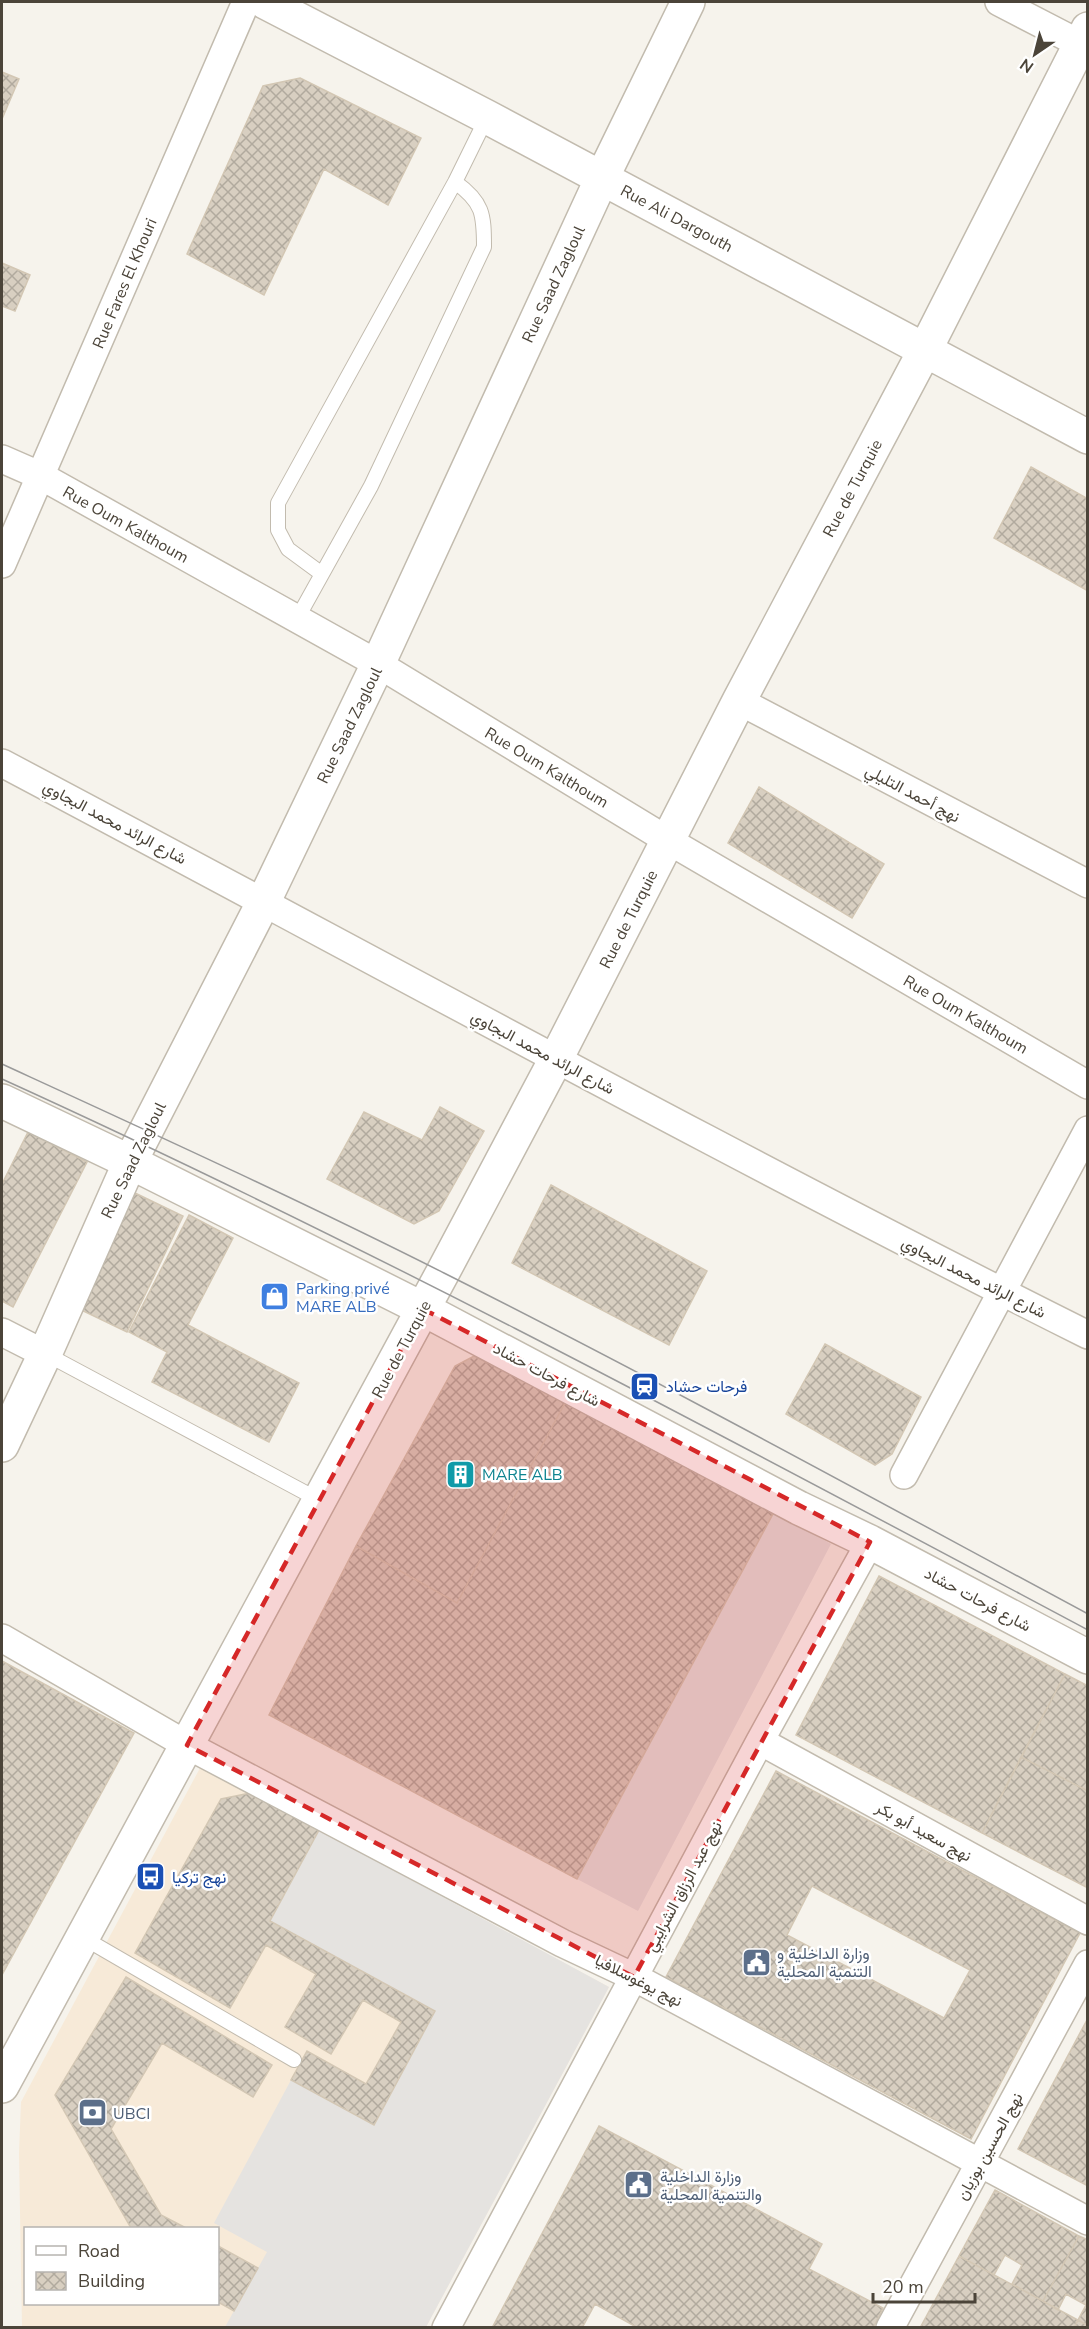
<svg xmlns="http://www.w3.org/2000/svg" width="1089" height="2329" font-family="'Nunito Sans',Vazirmatn,sans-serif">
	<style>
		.commercial { fill: #f7ead8; fill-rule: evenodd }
		.parking { fill: #e5e3e0 }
		.building { fill: url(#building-cross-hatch); stroke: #d3c7b4; stroke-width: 1.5; fill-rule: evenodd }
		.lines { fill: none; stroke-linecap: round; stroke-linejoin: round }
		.service-casing { stroke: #c2bbae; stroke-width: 16 }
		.minor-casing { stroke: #c2bbae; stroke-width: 30 }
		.tertiary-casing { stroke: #c2bbae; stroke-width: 36 }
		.service { stroke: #fff; stroke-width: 14 }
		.minor { stroke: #fff; stroke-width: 27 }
		.tertiary { stroke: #fff; stroke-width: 33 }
		.tram { stroke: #9a9a9a; stroke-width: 1.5 }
		.marked { fill: #d62828; fill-opacity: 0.2; stroke: #d62828; stroke-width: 4.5; stroke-dasharray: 12 8; stroke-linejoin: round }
		.labels { text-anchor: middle; stroke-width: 5; stroke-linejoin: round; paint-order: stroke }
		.street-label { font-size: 16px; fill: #4b4439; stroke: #fff }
		.shop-label { font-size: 16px; fill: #366cbe; stroke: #fff; text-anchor: start }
		.transit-label { font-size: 16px; fill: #164399; stroke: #fff; text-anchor: start }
		.culture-label { font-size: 16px; fill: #0d838f; stroke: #fff; text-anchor: start }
		.service-label { font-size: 16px; fill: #4e5e75; stroke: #fff; text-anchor: start }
	</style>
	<defs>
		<pattern id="building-cross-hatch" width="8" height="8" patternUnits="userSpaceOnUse" patternTransform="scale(1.5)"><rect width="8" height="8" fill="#d8cfc1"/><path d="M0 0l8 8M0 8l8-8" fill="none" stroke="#b1aa9e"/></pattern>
	</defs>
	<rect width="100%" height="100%" fill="#f6f3ec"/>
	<!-- commercial -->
	<path class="commercial" d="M200 1768 609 1987 426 2327H22L19 2153 21 2102ZM26 2228H218V2304H26Z"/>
	<!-- parking -->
	<path class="parking" d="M774 1512 831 1544 638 1911 577 1879Z
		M319 1830 609 1987 426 2327H225L267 2252 214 2223 291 2080 374 2125 435 2011 270 1921Z"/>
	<!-- building -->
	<path class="building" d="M2 72 19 79 2 119Z
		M300 78 421 138 388 205 324 169 264 295 187 254 263 86Z
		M2 263 30 275 15 311 2 306Z
		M1031 467 1088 499V591L994 538Z
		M759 787 884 864 852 918 728 843Z
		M440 1107 484 1131 439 1211 414 1224 327 1179 364 1112 422 1140Z
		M28 1132 87 1162 13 1307 2 1301V1184Z
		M551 1185 707 1271 669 1345 512 1263Z
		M135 1193 183 1216 127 1332 79 1309Z
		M189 1215 233 1238 188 1325 299 1383 269 1442 152 1382 167 1352 129 1332Z
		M825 1344 921 1397 892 1454 875 1465 786 1414Z
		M474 1356 566 1401 457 1603 356 1546 455 1366Z
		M566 1401 774 1512 577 1879 269 1715 356 1546 457 1603Z
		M879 1576 1065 1674 982 1833 796 1735Z
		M2 1661 134 1733 2 1975Z
		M1065 1674 1088 1686V1791L1021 1757Z
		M1021 1757 1088 1791V1888L982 1833Z
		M776 1771 1080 1933 971 2139 666 1977ZM812 1886 970 1970 944 2018 787 1935Z
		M250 1793 319 1830 270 1921 435 2011 374 2125 291 2080 307 2051 366 2084 401 2022 363 2000 331 2054 285 2027 316 1974 266 1945 230 2008 135 1953 221 1799Z
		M126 1977 272 2065 253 2097 162 2043 111 2129 161 2215 186 2228H131L55 2095Z
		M1088 2018V2186L1018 2149Z
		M599 2126 822 2244 809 2269 883 2308 873 2328H638L595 2304 582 2328H492Z
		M995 2190 1079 2236 1043 2301 1012 2284 1022 2265 1005 2255 994 2275 959 2256Z
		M1079 2236 1088 2240V2326L1078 2320 1086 2305 1066 2294 1058 2310 1043 2301Z
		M218 2246 258 2268 234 2311 218 2302Z
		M959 2256 1078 2320 1074 2328H920Z
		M1078 2320 1088 2326V2328H1074Z"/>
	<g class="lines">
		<defs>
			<path id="service" d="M322 574 288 549 278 530V503L455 182 487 117
				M297 619 371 486 484 247C484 214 483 202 455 182
				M46 1354 319 1500
				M82 1937 294 2060"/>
			<path id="minor" d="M999 2 1088 48
				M2 459 41 476 378 664 669 841 1088 1085
				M2 564 246 2
				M739 701 1088 884
				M2 763C363 954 722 1152 1088 1335
				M2 1332 45 1354
				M904 1475 1088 1130
				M2 1638 187 1745 562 1943 634 1977 1088 2221
				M760 1741 1088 1921
				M446 2328 760 1741 870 1542
				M890 2328 1088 1964"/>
			<path id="tertiary" d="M265 2 487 117 1088 437
				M2 1101 130 1162 423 1309 799 1508 870 1542 1088 1657
				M2 1445 45 1354 130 1162 264 901 378 664 602 178 688 2
				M2 2086 443 1272 556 1059 739 701 925 350 1088 29"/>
		</defs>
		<!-- service casing -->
		<use href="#service" class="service-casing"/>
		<!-- minor casing -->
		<use href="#minor" class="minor-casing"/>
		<!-- tertiary casing -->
		<use href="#tertiary" class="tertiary-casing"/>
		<!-- service -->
		<use href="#service" class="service"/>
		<!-- minor -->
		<use href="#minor" class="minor"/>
		<!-- tertiary -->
		<use href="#tertiary" class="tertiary"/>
		<!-- tram -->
		<path class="tram" d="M2 1064C150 1132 299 1200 444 1273 661 1382 874 1499 1088 1614
			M2 1079C372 1247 729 1439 1088 1630"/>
	</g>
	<!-- marked area -->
	<path class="marked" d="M423 1309 870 1542 634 1977 187 1745Z"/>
	<!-- icons -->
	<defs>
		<symbol id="shop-square" viewBox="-11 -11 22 22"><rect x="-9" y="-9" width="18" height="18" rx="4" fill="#3f7fe0" stroke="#fff"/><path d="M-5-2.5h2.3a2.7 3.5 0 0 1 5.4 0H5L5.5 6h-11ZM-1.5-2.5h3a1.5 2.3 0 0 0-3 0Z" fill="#fff"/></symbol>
		<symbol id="station-square" viewBox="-11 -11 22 22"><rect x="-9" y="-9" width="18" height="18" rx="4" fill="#1a4fb4" stroke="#fff"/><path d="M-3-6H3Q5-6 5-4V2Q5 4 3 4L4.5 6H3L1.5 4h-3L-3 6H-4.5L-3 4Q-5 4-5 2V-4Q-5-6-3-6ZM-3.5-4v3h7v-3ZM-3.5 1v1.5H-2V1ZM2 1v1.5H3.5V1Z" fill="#fff"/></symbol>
		<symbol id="building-square" viewBox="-11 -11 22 22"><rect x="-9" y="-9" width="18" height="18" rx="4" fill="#0f9aa8" stroke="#fff"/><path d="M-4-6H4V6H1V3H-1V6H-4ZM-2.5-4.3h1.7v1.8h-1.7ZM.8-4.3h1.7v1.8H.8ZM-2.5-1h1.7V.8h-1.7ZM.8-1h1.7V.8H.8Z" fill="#fff"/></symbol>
		<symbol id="bus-square" viewBox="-11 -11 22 22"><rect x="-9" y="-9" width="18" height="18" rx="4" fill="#1a4fb4" stroke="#fff"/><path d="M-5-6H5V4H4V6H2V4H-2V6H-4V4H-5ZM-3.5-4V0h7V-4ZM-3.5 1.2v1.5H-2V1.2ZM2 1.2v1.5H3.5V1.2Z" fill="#fff"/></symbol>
		<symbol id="civic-square" viewBox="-11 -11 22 22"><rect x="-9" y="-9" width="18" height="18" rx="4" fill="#5c6f8a" stroke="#fff"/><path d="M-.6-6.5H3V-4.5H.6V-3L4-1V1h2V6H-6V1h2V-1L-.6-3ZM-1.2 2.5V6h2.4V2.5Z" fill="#fff"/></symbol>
		<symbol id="bank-square" viewBox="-11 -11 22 22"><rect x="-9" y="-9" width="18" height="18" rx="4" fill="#5c6f8a" stroke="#fff"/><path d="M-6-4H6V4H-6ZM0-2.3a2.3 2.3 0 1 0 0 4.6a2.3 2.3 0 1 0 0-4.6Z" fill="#fff"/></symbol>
	</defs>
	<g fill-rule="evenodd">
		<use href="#shop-square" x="258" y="1280" width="33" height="33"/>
		<use href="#station-square" x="628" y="1370" width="33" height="33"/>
		<use href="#building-square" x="444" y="1458" width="33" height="33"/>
		<use href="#bus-square" x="134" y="1860" width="33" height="33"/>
		<use href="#civic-square" x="740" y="1946" width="33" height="33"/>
		<use href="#bank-square" x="76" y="2096" width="33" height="33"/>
		<use href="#civic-square" x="622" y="2168" width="33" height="33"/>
	</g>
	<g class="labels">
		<!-- street labels -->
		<g class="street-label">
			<text transform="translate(677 218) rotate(28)" y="6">Rue Ali Dargouth</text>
			<text transform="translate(124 283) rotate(-67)" y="6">Rue Fares El Khouri</text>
			<text transform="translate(553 284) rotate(-65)" y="6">Rue Saad Zagloul</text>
			<text transform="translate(852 488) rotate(-62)" y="6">Rue de Turquie</text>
			<text transform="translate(126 524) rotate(29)" y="6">Rue Oum Kalthoum</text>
			<text transform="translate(349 725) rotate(-64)" y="6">Rue Saad Zagloul</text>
			<text transform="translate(547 767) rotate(31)" y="6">Rue Oum Kalthoum</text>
			<text transform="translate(913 793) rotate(28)" y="6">نهج أحمد التليلي</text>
			<text transform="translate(115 822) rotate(28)" y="6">شارع الرائد محمد البجاوي</text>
			<text transform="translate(628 919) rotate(-63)" y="6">Rue de Turquie</text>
			<text transform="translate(966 1014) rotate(30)" y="6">Rue Oum Kalthoum</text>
			<text transform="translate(543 1052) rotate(28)" y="6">شارع الرائد محمد البجاوي</text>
			<text transform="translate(133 1160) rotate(-64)" y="6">Rue Saad Zagloul</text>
			<text transform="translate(974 1277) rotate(27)" y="6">شارع الرائد محمد البجاوي</text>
			<text transform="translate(401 1349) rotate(-62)" y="6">Rue de Turquie</text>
			<text transform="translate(547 1374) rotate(28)" y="6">شارع فرحات حشاد</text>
			<text transform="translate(978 1599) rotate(28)" y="6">شارع فرحات حشاد</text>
			<text transform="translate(924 1831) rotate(29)" y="6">نهج سعيد أبو بكر</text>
			<text transform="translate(683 1886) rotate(-62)" y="6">نهج عبد الرزاق الشرايبي</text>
			<text transform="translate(639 1980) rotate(27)" y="6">نهج يوغوسلافيا</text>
			<text transform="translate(989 2146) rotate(-61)" y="6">نهج الحسين بوزيان</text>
		</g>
		<!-- shop labels -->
		<g class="shop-label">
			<text x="296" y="1294">Parking privé<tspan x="296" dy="18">MARE ALB</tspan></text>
		</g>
		<!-- transit labels -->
		<g class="transit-label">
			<text x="666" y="1392">فرحات حشاد</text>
			<text x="172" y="1883">نهج تركيا</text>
		</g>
		<!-- culture labels -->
		<g class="culture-label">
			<text x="482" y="1480">MARE ALB</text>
		</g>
		<!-- service labels -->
		<g class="service-label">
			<text x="777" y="1959">وزارة الداخلية و<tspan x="777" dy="18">التنمية المحلية</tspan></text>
			<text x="113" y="2119">UBCI</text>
			<text x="660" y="2182">وزارة الداخلية<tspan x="660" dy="18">والتنمية المحلية</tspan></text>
		</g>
	</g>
	<!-- border -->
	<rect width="1089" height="2329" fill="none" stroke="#4b4439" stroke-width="6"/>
	<!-- legend -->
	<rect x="24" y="2227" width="195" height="78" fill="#ffffff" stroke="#b7b4b0" stroke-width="1.5"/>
	<rect x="36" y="2246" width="30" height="9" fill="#ffffff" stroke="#b7b4b0" stroke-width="1.5"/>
	<text x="78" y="2257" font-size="18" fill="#4b4439">Road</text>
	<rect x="36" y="2272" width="30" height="18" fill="url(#building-cross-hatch)" stroke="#b7b4b0" stroke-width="1.5"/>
	<text x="78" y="2287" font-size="18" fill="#4b4439">Building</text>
	<!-- north arrow -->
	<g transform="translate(1035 54) rotate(215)" stroke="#ffffff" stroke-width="4.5" paint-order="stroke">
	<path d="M0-4.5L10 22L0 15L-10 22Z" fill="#4b4439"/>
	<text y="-9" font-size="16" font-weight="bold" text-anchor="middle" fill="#4b4439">N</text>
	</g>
	<!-- scale -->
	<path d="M873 2293v9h102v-9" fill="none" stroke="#4b4439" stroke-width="3"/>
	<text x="882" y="2293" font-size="18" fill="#4b4439" stroke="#ffffff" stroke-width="4.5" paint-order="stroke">20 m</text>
</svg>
